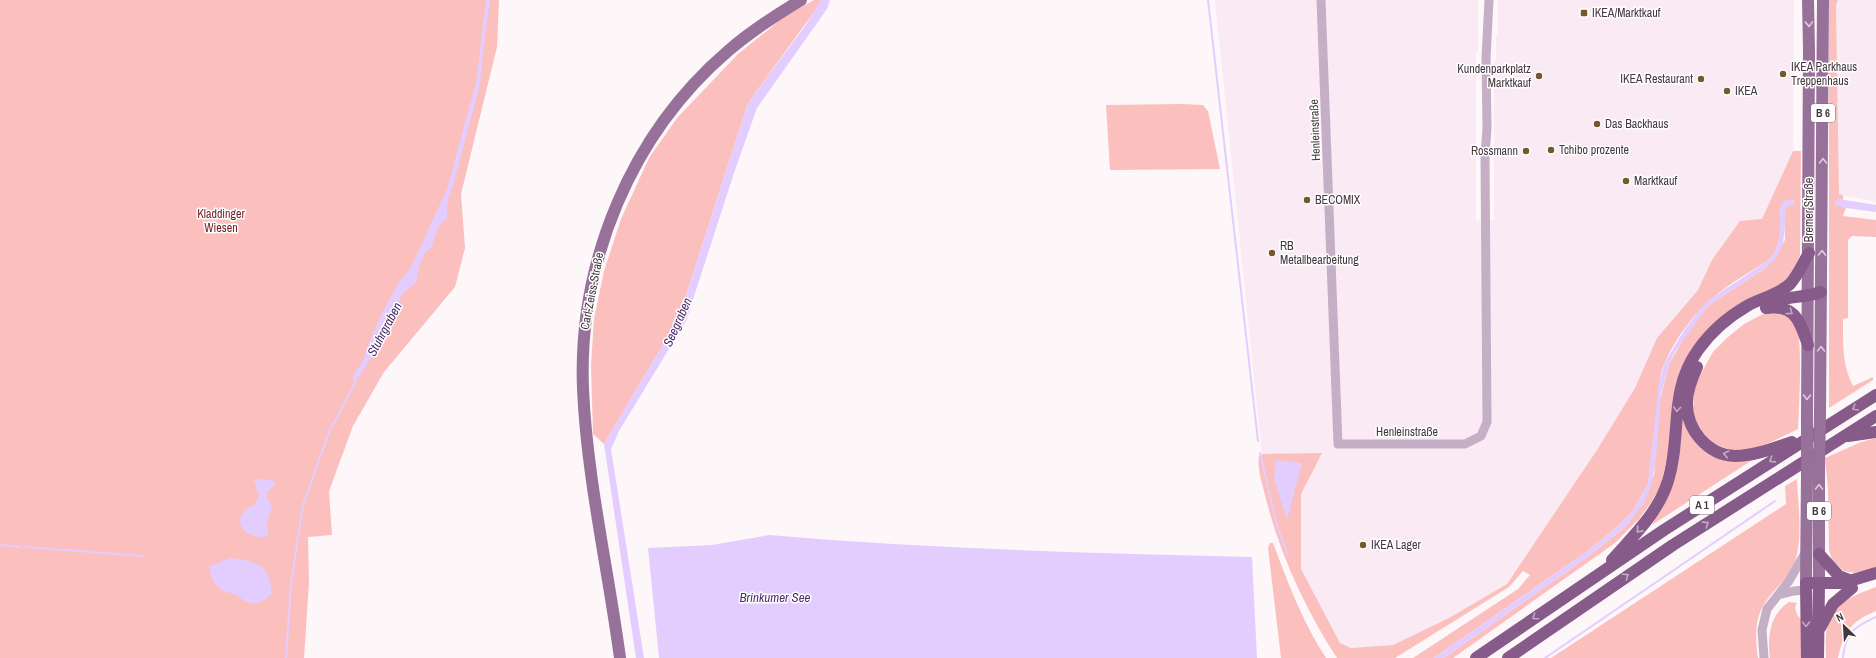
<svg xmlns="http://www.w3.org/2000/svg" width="1876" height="658" font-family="'Archivo Narrow',sans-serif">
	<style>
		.built { fill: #faeaf3 }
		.green { fill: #fbbfbe }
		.water { fill: #e3cdfe }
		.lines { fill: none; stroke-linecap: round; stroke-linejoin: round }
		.stream { stroke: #e3cdfe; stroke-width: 2 }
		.minor { stroke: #c4afc6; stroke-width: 9 }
		.major { stroke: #97719a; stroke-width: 12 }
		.highway { stroke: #865a89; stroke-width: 12 }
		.major-bridge { stroke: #97719a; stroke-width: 12 }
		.oneway { stroke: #dbcddc }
		.oneway2 { stroke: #c2acc4 }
		.poi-dot { fill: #75582b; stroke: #fff; stroke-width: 1.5 }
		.labels { text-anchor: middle; stroke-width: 3; stroke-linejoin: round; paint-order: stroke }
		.shield { fill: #fff; stroke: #7c7378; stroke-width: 1 }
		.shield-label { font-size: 11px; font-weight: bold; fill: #44373e }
		.poi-label { font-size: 12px; fill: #44373e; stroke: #fff; text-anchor: start }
		.street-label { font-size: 12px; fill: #44373e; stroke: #fff }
		.park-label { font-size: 12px; fill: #721c24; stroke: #fff }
		.water-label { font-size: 13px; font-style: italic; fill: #502c72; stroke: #fff }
	</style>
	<rect width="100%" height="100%" fill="#fdf7fa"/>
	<!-- built -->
	<path class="built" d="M1215 0H1478V50L1476 53V221L1494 220V64L1496 59V38L1498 32V0H1794L1793 151 1762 219 1712 260 1698 290 1657 338 1635 388 1597 450 1507 584 1449 618 1393 645 1351 648 1340 643 1301 569V494L1321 453 1262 454Z
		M1838 0H1876V202L1839 194 1836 5Z"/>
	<!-- green -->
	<path class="green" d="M0 0H499L497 47 461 194 465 248 455 287 384 372 353 426 329 491 332 535 308 537 309 582 304 658H0Z
		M814 0H821L819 5 748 103 680 314 670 333 604 444 593 434 591 365 594 319 604 271 621 219 649 158 677 118 738 54 784 17Z
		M1829 0H1838L1836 5 1839 194 1843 195V200L1838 199 1835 204 1846 208 1843 216 1876 220V237L1852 236 1848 240V318L1843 319C1843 343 1842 365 1853 386L1873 377V380L1829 408Z
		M1181 104 1203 105 1208 111 1220 169 1110 170 1106 105Z
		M1793 151H1801L1800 254 1798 264 1792 275 1780 286 1729 311 1674 395 1668 453 1661 485 1652 501 1639 519 1615 543 1453 658H1444L1589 556 1625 527 1633 517 1654 475 1660 400 1669 364 1690 328 1709 305 1767 267 1785 240V210L1787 207 1793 203 1780 209C1782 226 1781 247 1769 260 1752 271 1735 280 1720 292 1694 312 1671 343 1661 373L1648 484 1632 512 1617 527 1586 552 1434 658H1413L1518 589 1530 575 1523 571 1509 587 1395 658H1337C1305 609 1279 552 1265 495 1262 482 1257 469 1259 456L1262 454 1322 453 1301 494V569L1340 643 1351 648 1393 645 1449 618 1507 584 1597 450 1635 388 1657 338 1698 290 1712 260 1740 221 1762 219Z
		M1765 313C1777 314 1789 313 1796 324 1803 336 1799 410 1798 429L1759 448 1737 452 1711 443 1693 419 1694 386 1713 352 1728 337 1744 324Z
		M1681 412C1687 432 1698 455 1722 459 1732 460 1743 459 1754 459L1652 525 1673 484Z
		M1876 438V567L1855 573 1844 571 1832 560 1829 550 1828 490 1825 458 1861 442Z
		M1797 479C1798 507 1804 540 1793 567 1789 576 1781 583 1774 591 1755 612 1754 630 1758 658H1551L1786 504 1785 486Z
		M1270 543H1273C1288 583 1303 623 1326 658H1281L1268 548Z
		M1876 587V611C1851 621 1844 632 1838 658H1826C1826 648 1825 637 1827 626 1830 603 1858 594 1876 587Z
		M1789 602 1797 603 1795 607 1797 615 1802 620V658H1770C1767 637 1770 614 1789 602Z"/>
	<!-- water -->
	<path class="water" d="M486 0H490L483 49 480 84 453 186 448 199 447 218 438 227 432 246 425 253 419 266 416 283 403 293 377 348 354 385 353 376 364 359 366 350 382 313 399 282 411 267 447 189 476 83Z
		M821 0H830L827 9 757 108 734 173 686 321 619 431 611 449 644 658H636L604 444 670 333 680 314 748 103 805 26Z
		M1838 199 1876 205V212L1846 208 1835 205V201Z
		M1788 200H1794V205L1787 207 1785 210C1785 233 1786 251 1767 267L1709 305 1675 352 1669 364 1661 394 1656 459 1651 487 1644 503 1633 517 1625 527 1589 556 1444 658H1434L1586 552 1617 527 1632 512 1648 484 1659 382 1665 362 1685 329 1706 302 1769 260C1786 241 1776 222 1782 202Z
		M1276 460 1302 463 1287 520 1274 479Z
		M256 479 271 480 277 484 267 492 268 500 272 507 266 526 268 531V536C261 538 254 537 247 533 238 527 238 516 246 509 248 507 252 507 254 505 256 503 257 498 259 496L254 481Z
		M769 535C930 549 1091 553 1252 557L1257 658H659L648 548 712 545Z
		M232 558C259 562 269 565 272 593 265 602 256 606 245 601 241 599 238 595 234 594 230 592 225 593 222 590 214 586 210 575 209 566Z"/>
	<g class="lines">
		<!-- stream -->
		<path class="stream" d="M1208 0 1258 441
			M1260 453 1278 529 1288 555
			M0 545 20 547
			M25 547 143 556
			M286 658 291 584 303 505 329 432 355 383
			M1545 658 1775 501
			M1843 658C1845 633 1854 627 1876 617"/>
		<!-- minor -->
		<path class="minor" d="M1321 0 1338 444H1465L1481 436 1487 422 1485 156 1487 128 1486 58 1489 0
			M1778 595 1794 591 1806 590
			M1764 658 1762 630 1767 609 1789 581 1805 553"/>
		<!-- major -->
		<path class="major" d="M1820 413 1823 0
			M1807 420 1809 49 1808 0
			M1806 583 1807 476
			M1819 583V468
			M620 658C608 568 587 479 583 389 578 262 631 134 728 51 751 31 776 15 801 0"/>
		<!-- highway -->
		<path class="highway" d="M1767 304C1784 296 1804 298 1821 292
			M1766 308C1796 304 1800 322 1808 345
			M1697 367C1692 378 1687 390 1687 402 1686 429 1707 455 1735 456 1754 456 1774 448 1792 442
			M1848 436 1876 432
			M1819 554 1839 576 1852 581
			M1612 560C1634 535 1658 513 1668 481 1682 436 1668 392 1698 350 1710 333 1728 317 1747 306 1761 298 1778 295 1790 284 1798 275 1803 263 1809 253
			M1820 628 1833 604 1852 588
			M1476 658 1664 530 1876 395
			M1508 658 1673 545 1876 416
			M1807 658 1806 583H1843L1876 573
			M1818 658 1819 583"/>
		<!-- major-bridge -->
		<path class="major-bridge" d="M1807 420V476
			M1819 468 1820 413"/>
	</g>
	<!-- one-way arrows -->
	<defs><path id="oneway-chevron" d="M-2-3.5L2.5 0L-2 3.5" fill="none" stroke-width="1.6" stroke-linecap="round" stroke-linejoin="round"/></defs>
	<g class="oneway">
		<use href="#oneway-chevron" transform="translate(1809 24) rotate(88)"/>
		<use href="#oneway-chevron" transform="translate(1823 161) rotate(-89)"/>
		<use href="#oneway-chevron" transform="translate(1822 253) rotate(-89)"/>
		<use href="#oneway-chevron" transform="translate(1821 349) rotate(-89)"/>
		<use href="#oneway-chevron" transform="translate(1807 397) rotate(91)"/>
		<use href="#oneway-chevron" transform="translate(1819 487) rotate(-90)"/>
	</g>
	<g class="oneway2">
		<use href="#oneway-chevron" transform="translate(1790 312) rotate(36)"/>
		<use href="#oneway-chevron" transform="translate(1855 408) rotate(149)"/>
		<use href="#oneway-chevron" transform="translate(1677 409) rotate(95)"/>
		<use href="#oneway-chevron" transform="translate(1726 454) rotate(-167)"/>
		<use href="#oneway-chevron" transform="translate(1772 460) rotate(147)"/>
		<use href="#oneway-chevron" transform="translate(1706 524) rotate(-33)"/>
		<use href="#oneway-chevron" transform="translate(1639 530) rotate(132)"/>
		<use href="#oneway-chevron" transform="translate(1626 576) rotate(-34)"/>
		<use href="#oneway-chevron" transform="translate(1535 617) rotate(145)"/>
		<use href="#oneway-chevron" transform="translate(1806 624) rotate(90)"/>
	</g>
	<!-- markers -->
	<g class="poi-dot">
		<rect x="1580" y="9" width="8" height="8" rx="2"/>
		<circle cx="1783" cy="74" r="4"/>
		<circle cx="1539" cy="76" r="4"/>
		<circle cx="1701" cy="79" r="4"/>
		<circle cx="1727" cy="91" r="4"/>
		<circle cx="1597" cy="124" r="4"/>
		<circle cx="1551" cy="150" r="4"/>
		<circle cx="1526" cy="151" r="4"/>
		<circle cx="1626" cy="181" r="4"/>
		<circle cx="1307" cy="200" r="4"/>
		<circle cx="1272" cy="253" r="4"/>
		<circle cx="1363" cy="545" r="4"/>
	</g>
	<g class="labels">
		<!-- shield labels -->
		<g class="shield">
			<rect x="1811" y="104" width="24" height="18" rx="3"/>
			<rect x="1690" y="496" width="24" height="18" rx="3"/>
			<rect x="1807" y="502" width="24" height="18" rx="3"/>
		</g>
		<g class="shield-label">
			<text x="1823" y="117">B 6</text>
			<text x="1702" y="509">A 1</text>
			<text x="1819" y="515">B 6</text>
		</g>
		<!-- poi labels -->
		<g class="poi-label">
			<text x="1592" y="17">IKEA/Marktkauf</text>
			<text x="1791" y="71">IKEA Parkhaus<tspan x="1791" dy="14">Treppenhaus</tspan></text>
			<text x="1531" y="73" text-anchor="end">Kundenparkplatz<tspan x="1531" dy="14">Marktkauf</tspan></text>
			<text x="1693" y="83" text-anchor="end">IKEA Restaurant</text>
			<text x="1735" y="95">IKEA</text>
			<text x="1605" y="128">Das Backhaus</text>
			<text x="1559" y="154">Tchibo prozente</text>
			<text x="1518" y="155" text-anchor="end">Rossmann</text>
			<text x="1634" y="185">Marktkauf</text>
			<text x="1315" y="204">BECOMIX</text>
			<text x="1280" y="250">RB<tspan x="1280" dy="14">Metallbearbeitung</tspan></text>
			<text x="1371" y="549">IKEA Lager</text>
		</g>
		<!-- street labels -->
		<g class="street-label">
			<text transform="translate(1315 130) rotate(-92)" y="4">Henleinstraße</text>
			<text transform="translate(1809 210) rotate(-90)" y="4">Bremer Straße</text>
			<text transform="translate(592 291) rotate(-79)" y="4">Carl-Zeiss-Straße</text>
			<text x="1407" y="436">Henleinstraße</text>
		</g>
		<!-- park labels -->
		<g class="park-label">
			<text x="221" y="218">Kladdinger<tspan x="221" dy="14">Wiesen</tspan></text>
		</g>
		<!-- water labels -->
		<g class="water-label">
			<text transform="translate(677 322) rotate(-66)" y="5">Seegraben</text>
			<text transform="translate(384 329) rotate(-62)" y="5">Stuhrgraben</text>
			<text x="775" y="602">Brinkumer See</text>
		</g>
	</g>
	<!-- north arrow -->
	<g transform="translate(1844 626) rotate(335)" stroke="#ffffff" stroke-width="3" paint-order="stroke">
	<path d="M0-3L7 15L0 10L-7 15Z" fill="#44373e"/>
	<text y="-6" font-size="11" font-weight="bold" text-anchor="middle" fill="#44373e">N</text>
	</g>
</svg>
